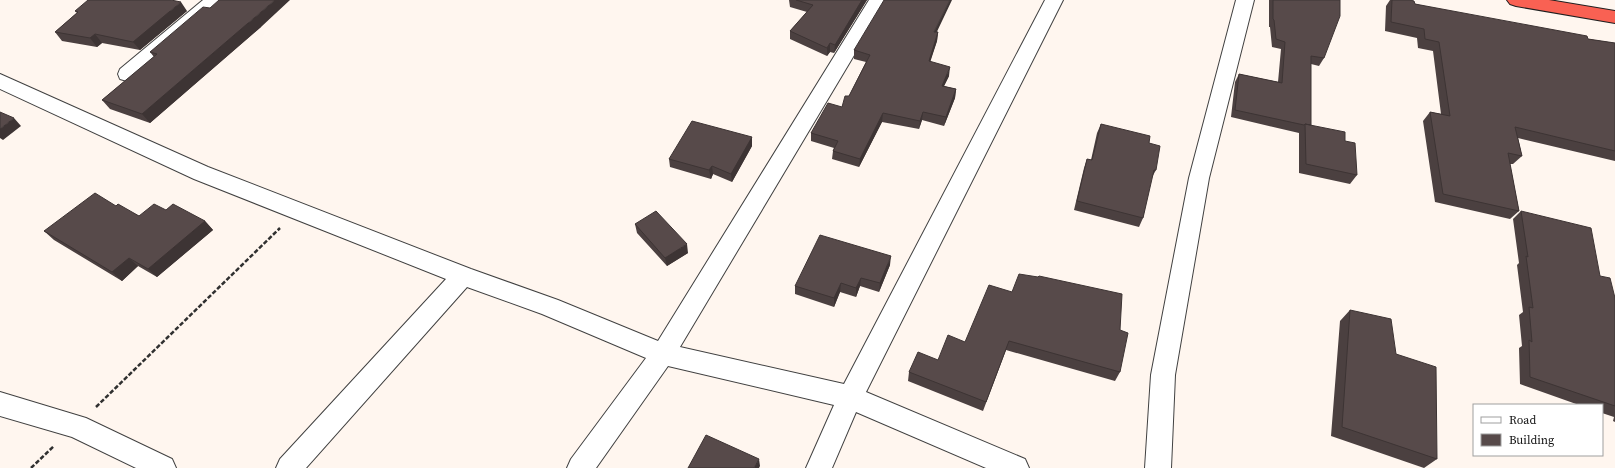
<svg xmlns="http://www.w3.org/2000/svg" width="1615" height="468" font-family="'Source Serif 4',serif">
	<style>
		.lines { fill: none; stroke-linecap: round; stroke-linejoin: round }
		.minor-casing { stroke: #414141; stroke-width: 2 }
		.highway-casing { stroke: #1f1f1f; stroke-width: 2 }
		.path { stroke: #303030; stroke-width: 2.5; stroke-dasharray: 4.5 2; stroke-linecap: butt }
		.minor { fill: #fff; fill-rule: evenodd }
		.highway { fill: #f96153; fill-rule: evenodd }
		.wall { fill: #4b4040 }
		.shaded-wall { fill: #3d3434 }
		.building { fill: #574a4a; stroke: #3d3434 }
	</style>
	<rect width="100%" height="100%" fill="#fff6ef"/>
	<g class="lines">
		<defs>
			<path id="minor" d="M203 0H223L220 4 134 79 127 81 120 79 118 74 120 69Z
				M869 0H887L680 347 844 384 1045 0H1063L866 392 1025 459 1029 468H986L856 412 832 468H806L834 405 668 366 596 468H567L571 459 646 358 542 314 467 287 306 468H276L280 459 446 279 194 179 0 89V74L208 167 471 269 558 300 658 341Z
				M1236 0H1254L1209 178 1175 375 1171 468H1145L1151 375 1189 178Z
				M0 392 86 418 172 459 176 468H136L72 437 0 416Z"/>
			<path id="highway" d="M1507 0H1549L1615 11V23L1516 6 1510 4Z"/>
		</defs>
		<!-- minor casing -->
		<use href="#minor" class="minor-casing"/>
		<!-- highway casing -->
		<use href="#highway" class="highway-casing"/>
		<!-- path -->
		<path class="path" d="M96 407 280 228
			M31 468 54 446"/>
		<!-- minor -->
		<use href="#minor" class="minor"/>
		<!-- highway -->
		<use href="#highway" class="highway"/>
	</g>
	<!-- wall -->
	<path class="wall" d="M789 0H867L834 53 830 52 827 56 790 39V31L807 12 790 7Z
		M1269 0H1338L1324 58 1319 66 1311 64V125L1345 141 1357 175 1350 184 1299 173V133L1231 117 1235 82 1239 74 1278 82 1281 49 1272 47 1270 27H1269Z
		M1390 0H1410L1415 4 1588 39 1615 43V161L1518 138 1522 156 1513 164H1510L1519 211 1510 219 1435 202 1423 121 1430 112 1441 114 1433 51 1418 48 1417 38 1385 31 1386 6Z
		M210 8 261 27 150 123 110 109 102 100 154 57 150 52Z
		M75 11H187L140 50 102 43 97 47 62 41 55 32 77 13Z
		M937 32H938L937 41 930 61 949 76 944 86 956 89 955 98 944 126 922 120 919 129 882 122 859 167 832 159 833 151 834 148 811 141V133L842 107 849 96 866 62 854 59V50Z
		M1101 124 1149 143 1156 170 1151 179 1143 218 1139 227 1074 210 1084 168 1087 159 1091 160 1097 133Z
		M752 137V146L732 182 713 174 711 179 670 167 669 159Z
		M116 206 139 216 166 210 205 221 213 230 157 277 138 266 122 281 54 240 44 231Z
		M1521 211 1600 276 1615 298V422L1613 421 1614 417 1602 413V405H1579L1520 384 1519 348 1522 346 1519 315 1523 312 1517 265 1519 263 1513 219Z
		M635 224 688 253 667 266 637 233Z
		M890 265 879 292 860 286 856 297 840 292 834 307 795 294V286Z
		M1350 310 1396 354 1437 459 1424 468 1331 436 1340 321Z
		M1120 330V372L1115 381 1006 350 983 411 908 381 909 372 938 360 965 342Z"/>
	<!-- shaded-wall -->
	<path class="shaded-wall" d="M275 0H290L261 27 150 123 142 114Z
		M862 0H867L834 53 835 45Z
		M950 0H952L933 40 934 32Z
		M181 2 187 11 140 50 133 42Z
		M938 32 937 41 928 69 929 61Z
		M95 34 102 43 97 47 90 38Z
		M830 43V52L827 56V48Z
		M950 67 949 76 940 94 942 86Z
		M956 89 955 98 944 126 946 117Z
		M923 112 922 120 919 129 920 121Z
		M883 113 882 122 859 167 860 159Z
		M14 118 21 126 3 140 0 138V129Z
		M752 137V146L732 182 731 174Z
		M712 166 713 174 711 179 709 170Z
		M205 221 213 230 157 277 148 269Z
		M687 244 688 253 667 266 665 258Z
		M891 256 890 265 879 292 880 283Z
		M129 258 138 266 122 281 112 272Z
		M861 278 860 286 856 297V288Z
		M841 283 840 292 834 307V298Z
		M759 459 760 466 759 468H754Z"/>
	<!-- building -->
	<path class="building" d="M88 0H171L181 2 133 42 95 34 90 38 55 32 78 12 75 11Z
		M219 0H275L142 114 102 100 157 54 150 52 203 7 210 8Z
		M796 0H862L835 45 830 43 827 48 790 31 813 5Z
		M884 0H950L934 32H938L929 61 950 67 942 86 956 89 946 117 923 112 920 121 883 113 860 159 833 151 838 141 811 133 828 103 842 107 845 96H849L870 55 854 50Z
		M1273 0H1340V16L1324 58 1311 56V125L1305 124 1304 125 1235 110 1239 74 1282 83 1285 42 1276 39 1274 20 1273 19Z
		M1392 0H1410L1414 1 1415 4 1587 36 1588 39 1615 43V151L1515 127 1522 156 1508 153 1519 211 1443 194 1430 112 1450 116 1439 42 1425 39 1424 29 1391 22Z
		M0 112 14 118 0 129Z
		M692 121 752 137 731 174 712 166 709 170 669 159Z
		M1101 124 1150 136 1149 143 1160 146 1156 170H1154L1143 218 1077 201 1087 159 1092 160Z
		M1305 124 1345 132V141L1355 143 1357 175 1306 164Z
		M95 193 116 206 118 204 139 216 154 204 166 210 173 204 205 221 148 269 129 258 112 272 44 231Z
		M656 211 687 244 665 258 635 224Z
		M1521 211 1591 228 1600 276 1610 278 1615 298V406L1530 377 1529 340 1532 342 1529 307 1533 308 1526 256 1528 257Z
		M820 235 891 256 880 283 861 278 856 288 841 283 834 298 795 286Z
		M1019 274 1038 277 1039 276 1122 294 1120 330 1128 333 1120 372 1009 341 986 402 909 372 918 352 938 360 948 335 965 342 989 285 1012 292Z
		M1350 310 1391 319 1396 354 1436 367 1437 459 1342 427Z
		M706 435 759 459 754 468H688Z"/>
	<!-- legend -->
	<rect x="1473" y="404" width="130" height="52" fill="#ffffff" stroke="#9f9f9f"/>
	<rect x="1481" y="417" width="20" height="6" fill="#ffffff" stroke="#9f9f9f"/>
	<text x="1509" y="424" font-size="12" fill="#0e0e0e">Road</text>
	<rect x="1481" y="434" width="20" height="12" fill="#574a4a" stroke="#9f9f9f"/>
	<text x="1509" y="444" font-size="12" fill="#0e0e0e">Building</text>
</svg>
